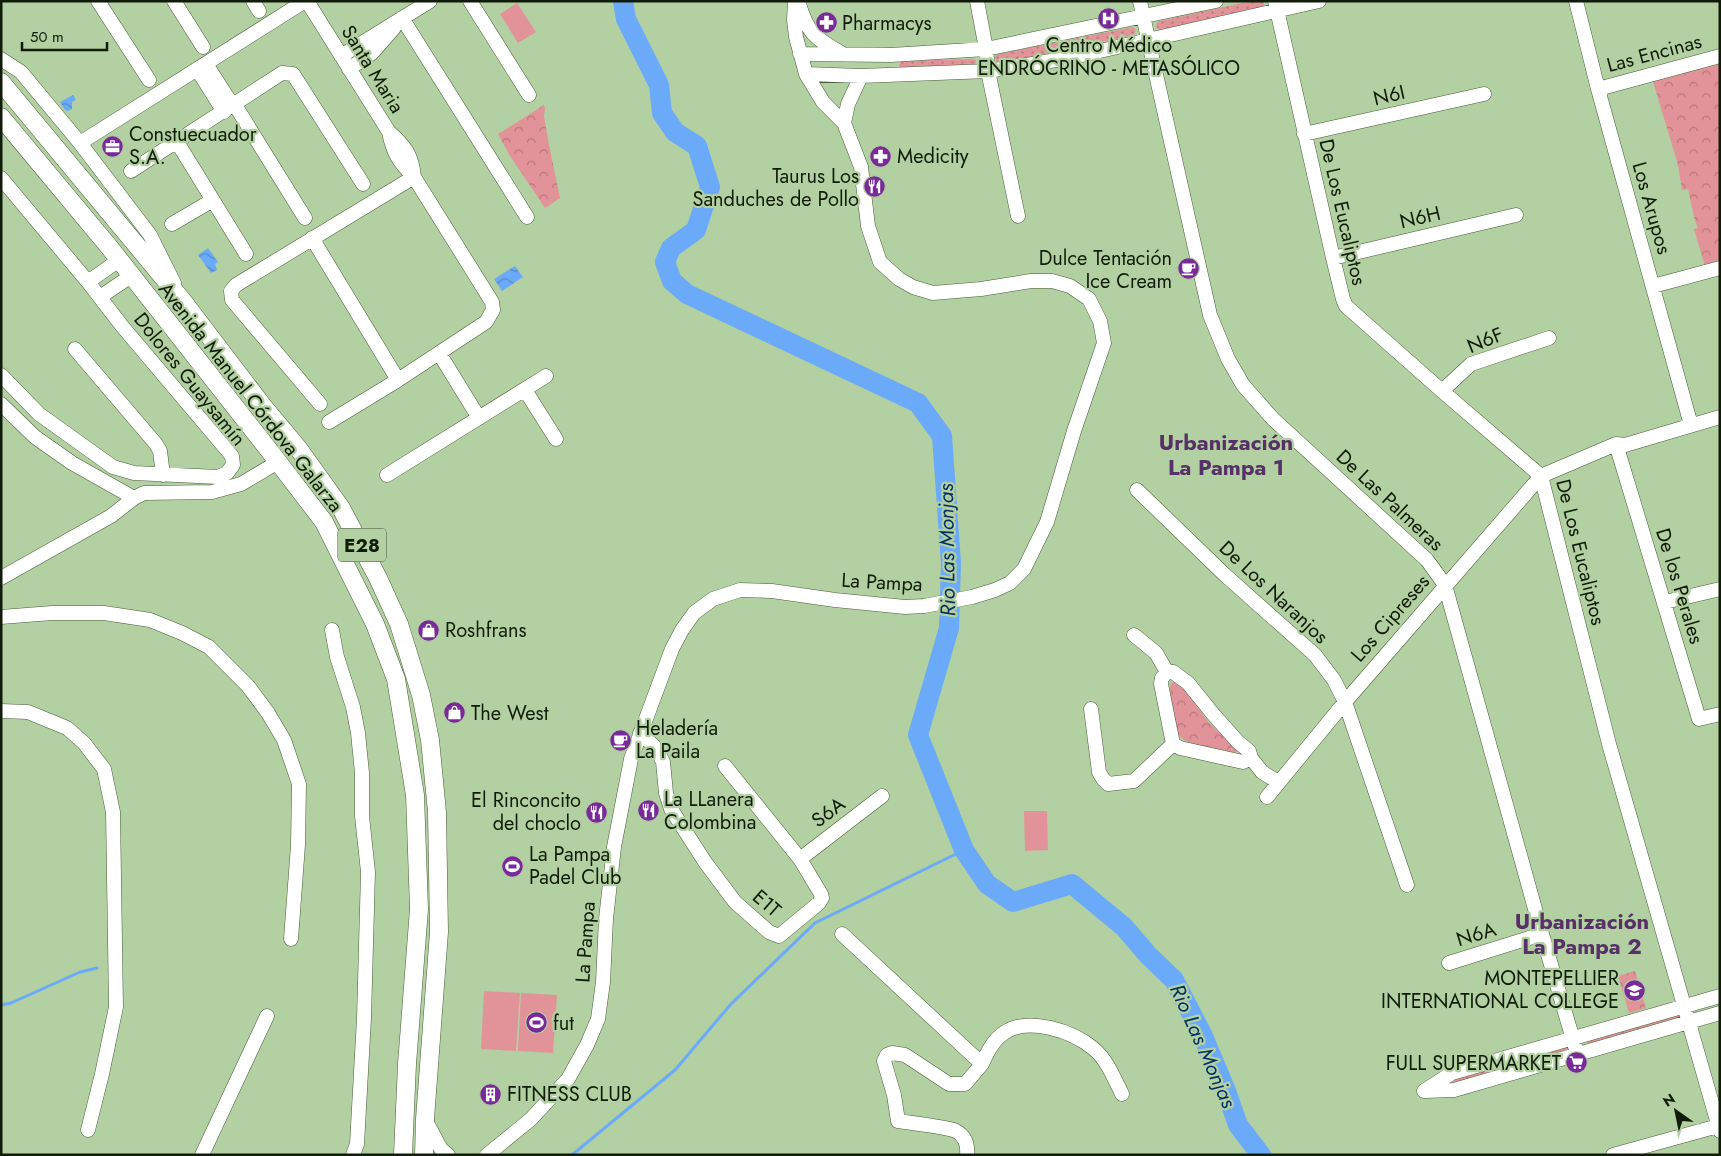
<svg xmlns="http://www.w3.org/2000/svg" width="1721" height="1156" font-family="Jost,sans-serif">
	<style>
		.grass { fill: url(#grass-dots) }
		.park { fill: url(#park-crowns) }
		.garden { fill: #e29399 }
		.water { fill: url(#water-waves) }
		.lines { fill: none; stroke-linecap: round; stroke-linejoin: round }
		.stream { stroke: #6baaf8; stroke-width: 3 }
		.river { stroke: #6baaf8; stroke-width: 20 }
		.minor-casing { stroke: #455f35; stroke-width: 15 }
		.major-casing { stroke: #455f35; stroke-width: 19 }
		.minor { stroke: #fff; stroke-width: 14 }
		.major { stroke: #fff; stroke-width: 18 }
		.labels { text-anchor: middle; stroke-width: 4.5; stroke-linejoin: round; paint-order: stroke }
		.shield { fill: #b2d0a1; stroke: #415137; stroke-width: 1 }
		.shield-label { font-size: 19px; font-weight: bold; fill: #101b09 }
		.poi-label { font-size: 20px; fill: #101b09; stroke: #b2d0a1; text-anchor: start }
		.street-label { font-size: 20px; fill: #101b09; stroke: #b2d0a1 }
		.water-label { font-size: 21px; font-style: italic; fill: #053161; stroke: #b2d0a1 }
		.quarter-label { font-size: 22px; font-weight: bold; fill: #563067; stroke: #b2d0a1 }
	</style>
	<defs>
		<pattern id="grass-dots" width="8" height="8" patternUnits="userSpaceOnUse" patternTransform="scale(1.25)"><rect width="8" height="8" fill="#e29399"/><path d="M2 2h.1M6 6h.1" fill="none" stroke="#b6777b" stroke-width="1.8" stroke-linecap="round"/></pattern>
		<pattern id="park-crowns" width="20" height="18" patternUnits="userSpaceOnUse" patternTransform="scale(1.25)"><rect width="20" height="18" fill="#e29399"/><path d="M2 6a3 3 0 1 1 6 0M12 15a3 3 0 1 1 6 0" fill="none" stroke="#b6777b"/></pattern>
		<pattern id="water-waves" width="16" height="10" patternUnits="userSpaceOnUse" patternTransform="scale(1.25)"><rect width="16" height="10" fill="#6baaf8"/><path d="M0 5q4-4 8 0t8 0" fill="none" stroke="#578ac7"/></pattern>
	</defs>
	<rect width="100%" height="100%" fill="#b2d0a1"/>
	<!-- grass -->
	<path class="grass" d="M1251 1H1263L1264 5 1261 8 1161 30 1158 29 1156 26 1157 22 1160 21Z
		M1133 27 1136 30 1134 35 1000 63 996 62 995 56 999 54Z
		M973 59 976 60 975 66 899 69 900 61Z
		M1680 1014 1681 1019 1590 1045 1587 1042 1588 1039Z
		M1565 1044 1569 1047 1568 1050 1454 1083 1453 1078Z"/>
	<!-- park -->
	<path class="park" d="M1720 60V262L1705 266 1694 229 1698 228 1695 221 1688 189 1682 190 1678 165 1652 78Z
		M544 105 545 109 544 116 549 145 560 198 545 208 510 156 498 134Z
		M1174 682 1182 686 1209 723 1238 750 1235 753C1219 750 1184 748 1176 731L1170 688 1171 683Z
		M1635 971 1646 1008 1629 1013 1618 976Z"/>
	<!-- garden -->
	<path class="garden" d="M517 3 536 32 518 43 500 14Z
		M1024 811H1047L1048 850 1025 851Z
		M484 991 520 993 516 1051 481 1049Z
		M521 993 557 995 553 1053 518 1051Z"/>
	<!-- water -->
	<path class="water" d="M73 95 76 100 72 102V109L68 111 65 110 60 102Z
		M208 248 218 262 215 264 217 270 211 273 198 255Z
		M515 266 523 277 502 291 494 279Z"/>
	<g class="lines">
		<!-- stream -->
		<path class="stream" d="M1 1005 11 1003 80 972 97 968
			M572 1155 675 1070 731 1004 815 923 964 850"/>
		<!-- river -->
		<path class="river" d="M623 1 626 19 659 85 662 113 675 132 697 146 710 187 696 230 671 248 665 262 672 281 687 294 918 403 942 436 951 563 949 628 918 735 964 850 987 884 1013 902 1072 884 1124 927 1148 955 1174 980 1202 1034 1226 1091 1238 1125 1261 1155"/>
		<defs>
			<path id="minor" d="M98 1 149 80
				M174 1 203 47
				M253 1 259 11
				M307 1 389 132C405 146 412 155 414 177
				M470 1 529 95
				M798 1C808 34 813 37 843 54
				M977 1 986 49 988 71 1018 216
				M1140 1 1148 39 1210 315 1228 359 1243 385 1273 419 1427 560 1445 585 1542 934 1577 1053
				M1275 1 1333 258 1343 299 1346 306 1442 391 1541 476 1609 744 1720 1131
				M1576 1 1598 89 1691 425
				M402 18 527 217
				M800 54 891 55 986 49 1216 1
				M341 56 430 1
				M1 59 21 72 80 143 150 235 174 283
				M206 64 233 106
				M197 69 224 112
				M349 69 372 53 394 28
				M806 74 861 76 988 71 1069 58 1319 1
				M1598 89 1720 56
				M235 105 305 218
				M844 123 848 104 861 76
				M1304 134 1484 94
				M177 142 246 254
				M80 143 305 1
				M131 171 282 73 293 74 363 184
				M1 178 88 282 122 326 232 456 233 465 227 473 218 477 134 473 113 467 39 414 1 375
				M172 224 213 200
				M312 238 398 380
				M1333 258 1516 215
				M88 282 119 260
				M1653 286 1720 268
				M100 297 131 276
				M75 349 156 444 160 451 163 475
				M439 353 479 418
				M525 390 556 439
				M1442 391 1471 364 1549 338
				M1 404 35 437 72 463 134 498
				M320 404 232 300 231 291 236 285 414 177
				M329 422 398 380 486 322 493 310 492 302 414 177C399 162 393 153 389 132
				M1616 444 1699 719 1720 714
				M387 475 546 376
				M1137 490 1225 575 1315 655 1334 680 1345 702 1407 885
				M1 578 111 516 134 498 144 493 212 492 241 484 278 462
				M1665 602 1720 589
				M1 617 52 613H104L150 620 182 633 209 647 248 686 268 713 284 740 299 784 298 845 291 939
				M332 630 337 657 353 707 358 733 362 773V816L368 872 364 1018 357 1144 353 1155
				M1134 635 1156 653 1167 672
				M1091 709 1099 772 1103 779 1108 784 1134 781 1173 744
				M1 711 28 712 67 728 84 743 104 769 113 812 116 1007 102 1074 88 1130
				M640 733 656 748 663 762 666 793 671 809 705 862 735 902 769 932 779 936 819 903 822 898 821 894 800 859 725 766
				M1251 758 1243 762 1180 748 1173 744 1161 684 1162 678 1167 672H1173L1188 683 1213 714 1238 742 1249 751 1251 758 1262 772 1278 782
				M1267 797 1345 702 1541 476 1616 444 1625 445 1720 417
				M800 859 882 796
				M842 934 982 1064 965 1084H949L905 1055 892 1053 887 1055 884 1061 894 1095 898 1121C910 1123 948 1127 956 1131 965 1136 968 1145 967 1155
				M1449 963 1542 934
				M982 1064C987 1053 993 1040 1004 1033 1028 1016 1073 1031 1094 1049 1107 1060 1114 1078 1122 1094
				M1424 1091 1452 1073 1720 996
				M1425 1091 1454 1090 1720 1013
				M426 1121 441 1149 448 1155
				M202 1155 267 1016
				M487 1155 531 1119 568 1079 587 1045 598 1019 603 982 606 919 614 847 631 759 672 649 682 630 694 613 713 599 740 590 772 591 835 600 905 607 924 606 972 597 995 590 1010 583 1024 569 1047 522 1074 431 1104 343 1100 321 1089 299 1070 286 1052 281H1031L981 289 933 293 913 287 899 279 880 262 868 226 861 167 844 123 823 102 806 74 796 37 794 20 795 1
				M1613 1155 1718 1126"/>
			<path id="major" d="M1 82 182 300 262 405 298 448 341 508 378 578 399 624 421 695 430 740 437 812 439 932 425 1119 424 1155
				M1 117 110 248 272 454 324 522 375 624 396 679 415 795 419 909 407 1064 403 1155"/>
		</defs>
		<!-- minor casing -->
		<use href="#minor" class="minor-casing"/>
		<!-- major casing -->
		<use href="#major" class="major-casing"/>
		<!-- minor -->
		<use href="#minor" class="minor"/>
		<!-- major -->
		<use href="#major" class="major"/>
	</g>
	<!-- icons -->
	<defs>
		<symbol id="hospital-disc" viewBox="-11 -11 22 22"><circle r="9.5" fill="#7a299a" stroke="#b2d0a1"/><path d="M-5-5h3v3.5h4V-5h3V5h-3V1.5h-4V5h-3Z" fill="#fff"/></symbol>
		<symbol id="pharmacy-disc" viewBox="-11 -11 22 22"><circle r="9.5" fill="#7a299a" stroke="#b2d0a1"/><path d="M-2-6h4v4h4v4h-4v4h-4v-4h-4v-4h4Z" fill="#fff"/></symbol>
		<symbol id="office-disc" viewBox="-11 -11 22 22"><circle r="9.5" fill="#7a299a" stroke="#b2d0a1"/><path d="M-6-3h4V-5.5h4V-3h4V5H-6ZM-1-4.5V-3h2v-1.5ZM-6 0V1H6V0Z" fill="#fff"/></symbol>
		<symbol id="restaurant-disc" viewBox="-11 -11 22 22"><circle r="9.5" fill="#7a299a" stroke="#b2d0a1"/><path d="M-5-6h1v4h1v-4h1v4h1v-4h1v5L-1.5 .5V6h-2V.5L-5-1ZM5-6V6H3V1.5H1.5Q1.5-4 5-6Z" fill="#fff"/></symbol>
		<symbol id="cafe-disc" viewBox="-11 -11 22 22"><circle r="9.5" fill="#7a299a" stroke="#b2d0a1"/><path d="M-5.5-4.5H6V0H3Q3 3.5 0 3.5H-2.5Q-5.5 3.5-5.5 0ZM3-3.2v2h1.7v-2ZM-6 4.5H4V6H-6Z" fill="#fff"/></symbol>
		<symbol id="shop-disc" viewBox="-11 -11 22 22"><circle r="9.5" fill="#7a299a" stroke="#b2d0a1"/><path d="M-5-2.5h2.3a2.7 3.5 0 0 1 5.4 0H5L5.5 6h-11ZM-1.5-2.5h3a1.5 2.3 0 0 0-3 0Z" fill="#fff"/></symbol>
		<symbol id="stadium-disc" viewBox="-11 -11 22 22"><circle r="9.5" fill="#7a299a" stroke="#b2d0a1"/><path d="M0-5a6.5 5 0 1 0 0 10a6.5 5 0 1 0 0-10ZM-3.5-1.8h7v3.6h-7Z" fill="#fff"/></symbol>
		<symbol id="university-disc" viewBox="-11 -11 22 22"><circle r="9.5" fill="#7a299a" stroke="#b2d0a1"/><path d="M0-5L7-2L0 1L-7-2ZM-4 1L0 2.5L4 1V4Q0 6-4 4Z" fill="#fff"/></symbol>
		<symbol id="supermarket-disc" viewBox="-11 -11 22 22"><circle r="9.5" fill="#7a299a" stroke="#b2d0a1"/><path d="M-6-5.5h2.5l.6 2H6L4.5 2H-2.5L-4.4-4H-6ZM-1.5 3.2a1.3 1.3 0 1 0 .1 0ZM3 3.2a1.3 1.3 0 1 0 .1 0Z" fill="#fff"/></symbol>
		<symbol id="building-disc" viewBox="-11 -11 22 22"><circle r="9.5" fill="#7a299a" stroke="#b2d0a1"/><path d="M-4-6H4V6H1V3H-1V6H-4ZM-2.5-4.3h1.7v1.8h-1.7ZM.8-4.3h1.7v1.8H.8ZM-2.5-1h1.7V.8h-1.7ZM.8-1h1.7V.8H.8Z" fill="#fff"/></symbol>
	</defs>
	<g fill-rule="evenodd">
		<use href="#hospital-disc" x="1096" y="6" width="25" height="25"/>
		<use href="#pharmacy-disc" x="814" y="10" width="25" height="25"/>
		<use href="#office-disc" x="100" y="134" width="25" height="25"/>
		<use href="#pharmacy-disc" x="868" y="144" width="25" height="25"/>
		<use href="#restaurant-disc" x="862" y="174" width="25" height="25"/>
		<use href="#cafe-disc" x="1176" y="256" width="25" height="25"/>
		<use href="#shop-disc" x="416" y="618" width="25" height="25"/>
		<use href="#shop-disc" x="442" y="700" width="25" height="25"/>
		<use href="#cafe-disc" x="608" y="728" width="25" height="25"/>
		<use href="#restaurant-disc" x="636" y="798" width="25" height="25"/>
		<use href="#restaurant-disc" x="584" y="800" width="25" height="25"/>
		<use href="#stadium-disc" x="500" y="854" width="25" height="25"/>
		<use href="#university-disc" x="1622" y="978" width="25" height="25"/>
		<use href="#stadium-disc" x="524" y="1010" width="25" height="25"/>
		<use href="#supermarket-disc" x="1564" y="1050" width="25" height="25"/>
		<use href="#building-disc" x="478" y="1082" width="25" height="25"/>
	</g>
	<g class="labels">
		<!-- shield labels -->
		<rect class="shield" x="338" y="528.5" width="48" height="33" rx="4"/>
		<g class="shield-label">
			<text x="362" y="552">E28</text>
		</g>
		<!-- poi labels -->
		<g class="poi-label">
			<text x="842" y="30">Pharmacys</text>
			<text x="1109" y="52" text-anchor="middle">Centro Médico<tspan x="1109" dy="23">ENDRÓCRINO - METASÓLICO</tspan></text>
			<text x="129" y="141">Constuecuador<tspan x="129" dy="23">S.A.</tspan></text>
			<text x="897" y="163">Medicity</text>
			<text x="859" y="183" text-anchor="end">Taurus Los<tspan x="859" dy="23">Sanduches de Pollo</tspan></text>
			<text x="1172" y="265" text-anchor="end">Dulce Tentación<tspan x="1172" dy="23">Ice Cream</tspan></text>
			<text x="445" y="637">Roshfrans</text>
			<text x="471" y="720">The West</text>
			<text x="636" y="735">Heladería<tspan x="636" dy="23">La Paila</tspan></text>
			<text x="664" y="806">La LLanera<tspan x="664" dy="23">Colombina</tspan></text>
			<text x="581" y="807" text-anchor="end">El Rinconcito<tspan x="581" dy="23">del choclo</tspan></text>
			<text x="529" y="861">La Pampa<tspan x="529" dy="23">Padel Club</tspan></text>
			<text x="1619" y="985" text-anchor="end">MONTEPELLIER<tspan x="1619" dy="23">INTERNATIONAL COLLEGE</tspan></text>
			<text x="553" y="1030">fut</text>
			<text x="1561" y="1070" text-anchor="end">FULL SUPERMARKET</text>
			<text x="507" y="1101">FITNESS CLUB</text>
		</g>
		<!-- street labels -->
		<g class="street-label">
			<text transform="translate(1654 53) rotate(-15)" y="7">Las Encinas</text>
			<text transform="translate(373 69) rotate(58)" y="7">Santa Maria</text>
			<text transform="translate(1389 95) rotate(-13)" y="7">N6I</text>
			<text transform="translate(1652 208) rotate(74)" y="7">Los Arupos</text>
			<text transform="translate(1343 212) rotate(77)" y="7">De Los Eucaliptos</text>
			<text transform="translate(1420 217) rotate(-13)" y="7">N6H</text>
			<text transform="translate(1485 340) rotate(-22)" y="7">N6F</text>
			<text transform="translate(190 379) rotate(51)" y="7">Dolores Guaysamín</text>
			<text transform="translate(251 397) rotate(52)" y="7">Avenida Manuel Córdova Galarza</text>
			<text transform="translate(1390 500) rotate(43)" y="7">De Las Palmeras</text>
			<text transform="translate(1581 552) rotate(76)" y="7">De Los Eucaliptos</text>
			<text transform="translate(882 582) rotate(3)" y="7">La Pampa</text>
			<text transform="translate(1680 586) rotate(73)" y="7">De los Perales</text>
			<text transform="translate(1274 592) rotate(43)" y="7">De Los Naranjos</text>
			<text transform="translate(1390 618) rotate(-49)" y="7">Los Cipreses</text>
			<text transform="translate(828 812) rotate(-37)" y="7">S6A</text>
			<text transform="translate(767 903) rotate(41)" y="7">E1T</text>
			<text transform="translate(1476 934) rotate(-17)" y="7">N6A</text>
			<text transform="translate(585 942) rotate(-86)" y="7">La Pampa</text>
		</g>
		<!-- water labels -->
		<g class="water-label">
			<text transform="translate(947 550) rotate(-91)" y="7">Rio Las Monjas</text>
			<text transform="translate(1203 1046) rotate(66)" y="7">Rio Las Monjas</text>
		</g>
		<!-- quarter labels -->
		<g class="quarter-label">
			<text x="1226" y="450">Urbanización<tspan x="1226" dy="25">La Pampa 1</tspan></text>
			<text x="1582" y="929">Urbanización<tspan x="1582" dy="25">La Pampa 2</tspan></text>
		</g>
	</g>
	<!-- border -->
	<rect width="1721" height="1156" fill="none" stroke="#101b09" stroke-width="5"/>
	<!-- north arrow -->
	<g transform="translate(1676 1111) rotate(327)" stroke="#b2d0a1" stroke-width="4" paint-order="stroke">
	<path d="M0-4L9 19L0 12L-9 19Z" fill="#101b09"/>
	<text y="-8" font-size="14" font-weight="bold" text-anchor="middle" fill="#101b09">N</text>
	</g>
	<!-- scale -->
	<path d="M22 42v8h85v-8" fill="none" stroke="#101b09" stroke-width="2.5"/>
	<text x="30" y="42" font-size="15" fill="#101b09" stroke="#b2d0a1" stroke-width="4" paint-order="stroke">50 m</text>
</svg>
